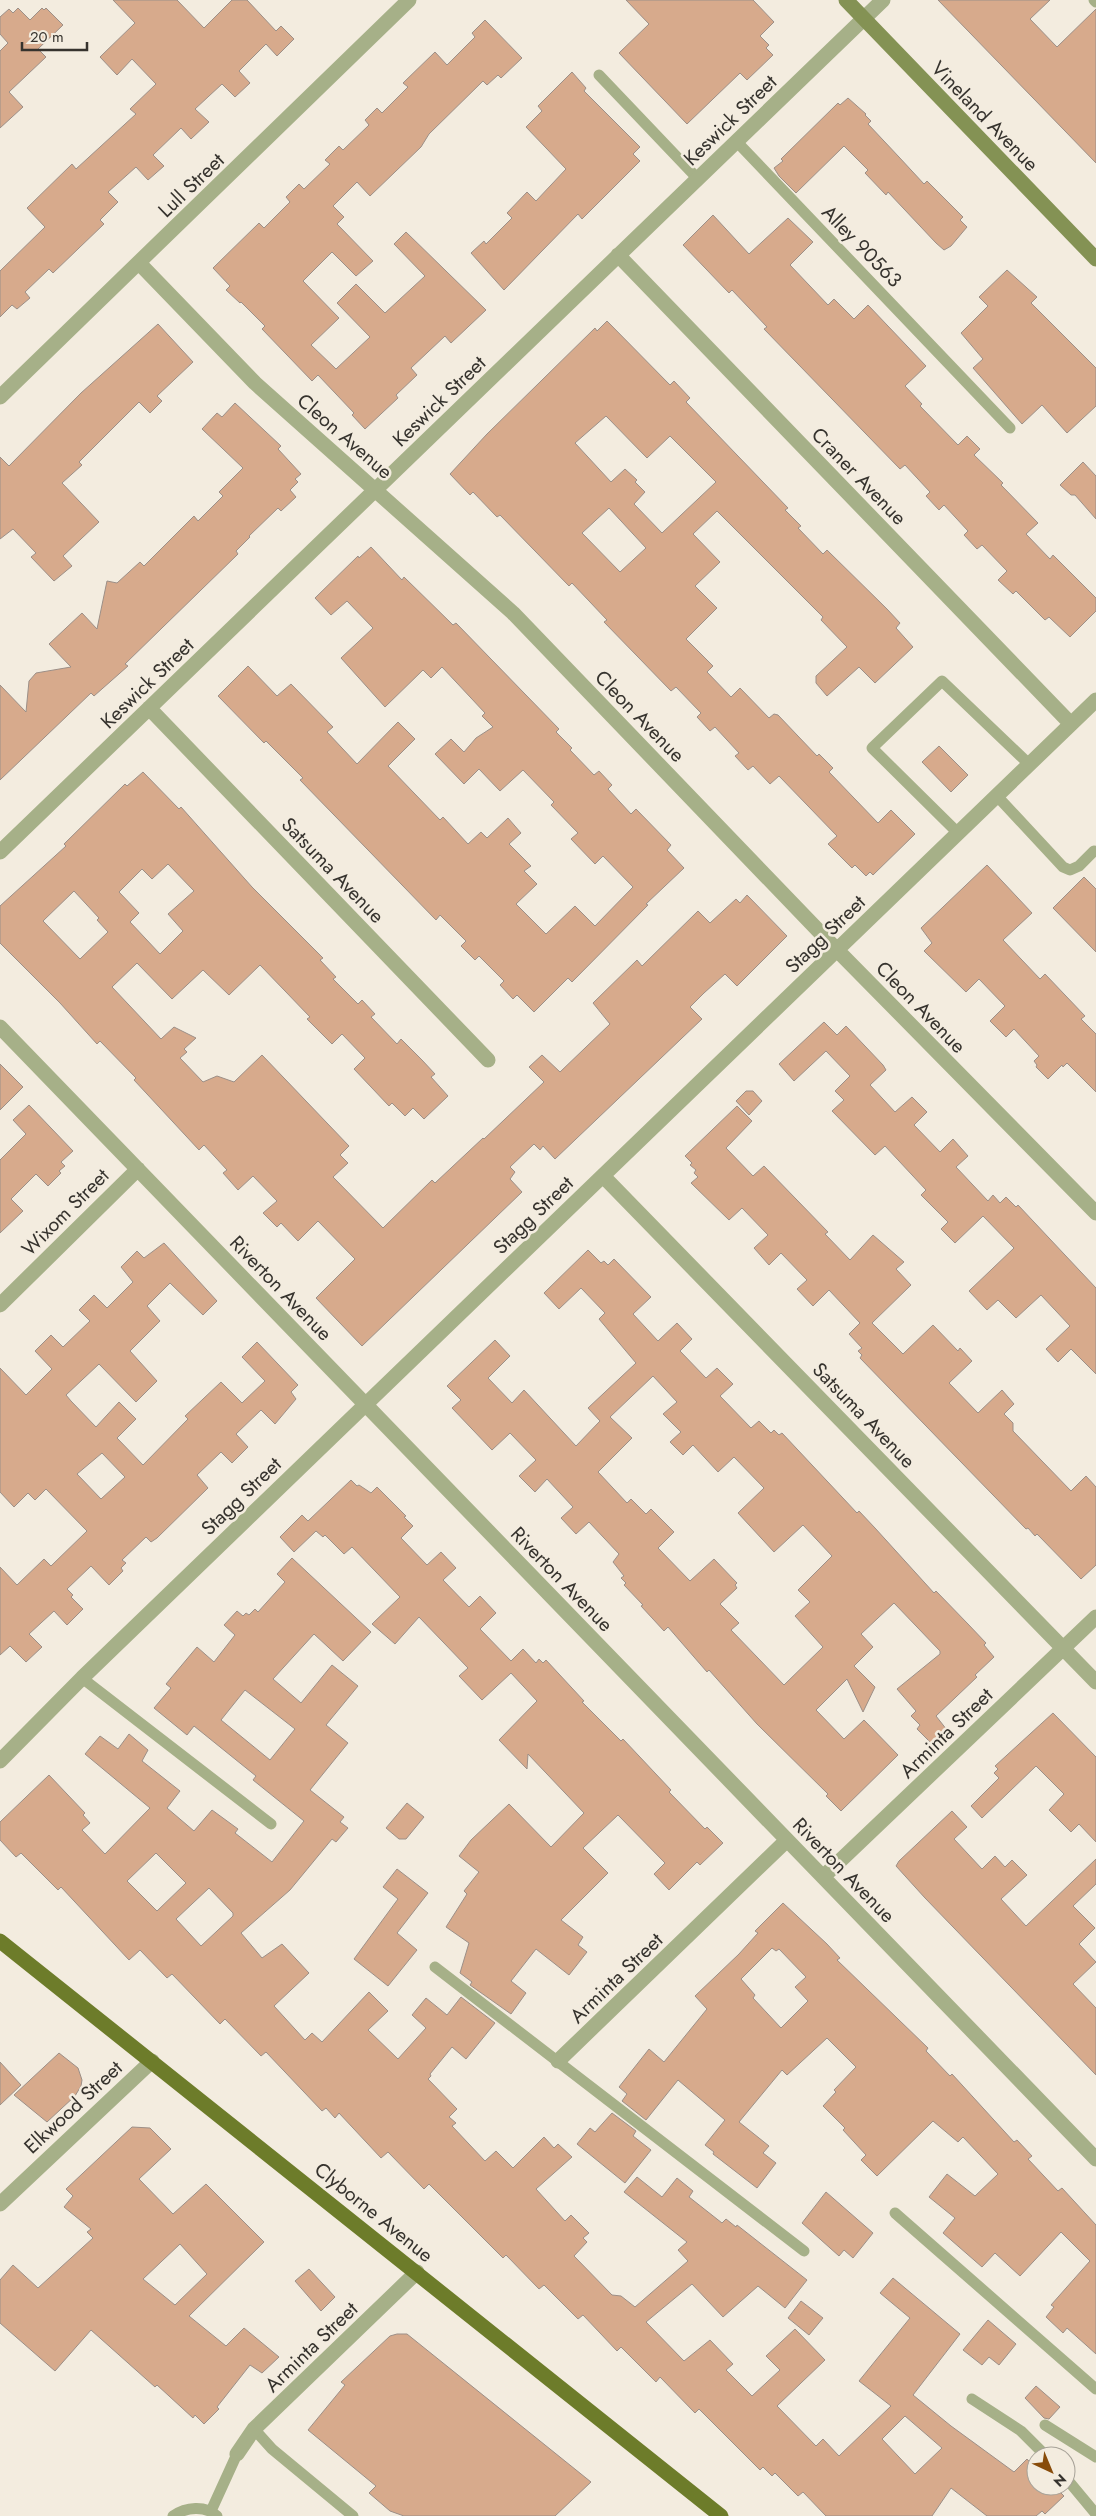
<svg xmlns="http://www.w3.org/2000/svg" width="1096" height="2516" font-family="Jost,sans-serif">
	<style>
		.building { fill: #d7aa8c; stroke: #9c8f87; fill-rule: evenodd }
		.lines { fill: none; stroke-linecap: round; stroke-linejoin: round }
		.lane { stroke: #a6b088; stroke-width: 11 }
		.street { stroke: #a6b088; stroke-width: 15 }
		.secondary { stroke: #849254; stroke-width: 15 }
		.primary { stroke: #6d7c2a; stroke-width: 15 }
		.labels { text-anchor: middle; stroke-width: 5; stroke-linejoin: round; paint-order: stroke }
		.street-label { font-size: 20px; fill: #36332e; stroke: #f3ecdf }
	</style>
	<rect width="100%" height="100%" fill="#f3ecdf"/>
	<!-- building -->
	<path class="building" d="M113 0H177L204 28 232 0H247L276 31 281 26 294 39 277 56 266 44 239 71 250 83 235 97 222 84 195 109 209 122 191 139 181 128 153 155 164 166 148 180 136 167 108 192 118 202 100 220 104 224 53 273 49 269 25 292 30 298 17 309 12 305 0 317V271L45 227 27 208 72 164 76 169 136 114 130 109 156 84 132 59 117 75 100 57 135 23Z
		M626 0H753L774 22 760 36 769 45 766 48 773 55 747 80 740 73 687 124 619 53 649 24Z
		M938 0H1050L1030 19 1057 47 1096 9V163Z
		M18 8 30 20 42 8 44 10 46 8 63 25 38 49 46 57 9 92 23 107 0 128V51L8 43 0 34V17L9 9 13 13Z
		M485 20 522 58 501 78 498 75 487 85 483 81 429 134 421 147 370 196 357 182 333 206 344 217 337 224 373 261 356 276 332 252 303 281 339 318 311 345 336 369 370 337 337 303 356 284 385 313 425 276 394 244 406 232 486 310 451 343 445 336 411 368 417 375 396 395 398 398 365 429 352 415 354 413 318 375 312 381 262 329 265 326 241 302 240 303 226 290 230 286 213 268 259 223 264 228 290 202 286 197 299 184 304 189 330 164 325 160 339 146 343 150 369 125 365 120 377 108 382 113 408 87 403 83 435 52 447 65 475 37 472 33Z
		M572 72 586 88 584 91 640 147 633 154 640 161 582 219 578 214 504 290 471 253 484 241 486 244 512 218 507 213 527 192 536 201 566 169 526 127 542 111 538 106Z
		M848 98 866 114 865 115 871 121 868 124 899 157 924 184 927 181 963 217 960 220 967 227 951 246 944 250 936 243 888 192 886 195 865 173 868 170 844 146 796 193 779 176 774 168 783 161 781 159 838 103 840 105Z
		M713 215 749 254 788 218 813 242 790 265 828 305 834 299 854 319 868 305 926 366 905 386 922 404 920 406 958 445 967 436 980 449 974 455 1003 483 1001 485 1038 523 1026 534 1050 559 1053 555 1096 598V611L1070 637 1049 617 1045 620 1016 591 1013 594 998 580 1007 571 982 545 977 549 964 535 968 531 944 505 939 510 926 496 930 492 905 465 900 469 764 329 767 327 732 290 729 293 683 245Z
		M1007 270 1037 297 1031 303 1096 368V406L1067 433 1042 405 1022 424 973 368 983 359 961 333 988 306 979 297Z
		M607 321 670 385 674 381 690 398 686 402 788 508 785 510 801 526 798 528 823 554 827 550 887 609 900 623 896 628 913 647 875 683 859 667 827 696 816 683V676L847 647 821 620 823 617 717 511 693 534 720 562 695 586 717 608 686 639 713 666 707 672 731 697 740 688 769 718 774 714 778 715 817 756 819 754 833 768 829 772 878 823 891 810 915 834 873 875 870 872 866 876 855 865 852 868 828 844 837 836 779 776 770 784 753 766 748 770 735 756 739 753 715 727 710 731 697 717 701 713 676 687 671 691 604 622 607 620 572 583 569 586 500 515 497 517 473 492 470 495 450 474 487 434 595 328 597 331ZM606 416 647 458 670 436 716 482 662 533 634 504 645 492 635 482 637 480 625 469 611 482 575 443ZM609 508 646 548 620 572 582 533Z
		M158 324 193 362 157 396 162 401 150 413 139 402 79 462 82 465 62 483 99 522 63 556 72 566 54 581 31 557 36 553 13 529 0 539V457L9 466 81 393Z
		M235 403 281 446 278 449 301 474 295 479 298 482 290 490 296 497 281 511 278 508 249 536 250 537 236 551 238 554 125 664 128 666 94 696 91 693 0 780V685L26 712 29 681 36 673 71 667 49 644 82 613 97 629 107 581 117 583 140 562 144 566 194 516 198 521 223 496 219 492 243 468 202 429 217 413 222 417Z
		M1083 462 1096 476V519L1075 495H1071L1060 485Z
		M371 547 402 580 404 577 453 625 456 623 559 729 556 732 572 748 570 750 594 775 599 771 612 785 608 789 631 814 636 809 671 845 667 850 684 868 646 904 648 905 572 982 568 978 534 1012 517 995 513 999 500 985 504 981 479 956 475 960 461 946 466 941 440 915 436 920 300 780 303 778 266 741 264 743 218 696 248 666 277 696 291 684 333 727 327 732 357 764 398 722 415 739 388 766 440 820 443 817 468 844 481 832 487 838 508 818 521 833 509 844 531 866 524 871 537 884 516 904 546 934 575 906 595 926 633 887 603 856 595 864 571 839 578 833 551 805 554 802 523 770 500 791 479 769 464 784 435 754 451 739 464 752 476 738 493 727 482 716 485 713 442 667 431 678 423 670 385 707 341 658 373 628 347 601 331 615 315 598 358 556 359 558Z
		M939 746 968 775 951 792 922 762Z
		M143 772 179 809 181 807 252 887 323 958 320 960 336 977 333 979 358 1004 362 1000 375 1014 371 1017 397 1044 401 1039 422 1060 435 1074 431 1077 448 1096 424 1119 413 1108 405 1116 392 1103 389 1106 354 1069 365 1058 342 1034 332 1044 307 1019 310 1017 260 965 229 995 203 970 172 999 137 963 112 987 161 1039 174 1027 196 1038 184 1049 187 1052 180 1058 203 1082 217 1076 234 1082 262 1055 349 1146 340 1155 348 1163 333 1177 383 1228 432 1180 435 1183 483 1138 484 1139 544 1082 529 1067 542 1055 560 1072 610 1024 593 1003 637 960 642 966 698 911 710 923 736 899 740 903 747 895 787 936 737 986 725 974 704 993 690 1007 702 1019 555 1159 543 1146 540 1150 534 1144 510 1167 515 1172 510 1179 522 1192 362 1346 316 1298 355 1259 318 1221 298 1241 281 1223 277 1227 263 1213 277 1201 253 1176 238 1190 223 1173 227 1170 204 1145 199 1150 134 1080 136 1078 100 1041 97 1044 60 1003 0 943V906L66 846 64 844 125 784 127 786ZM168 864 194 891 168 914 183 931 160 954 130 922 139 913 119 892 142 869 152 879ZM74 891 99 918 97 920 108 932 80 959 43 921Z
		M987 865 1032 913 1003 940 1040 979 1045 974 1085 1016 1081 1019 1096 1034V1092L1067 1063 1063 1067 1062 1065 1048 1079 1036 1067 1037 1065 1034 1061 1039 1056 1014 1029 1006 1037 990 1021 1005 1006 979 979 966 992 924 951 932 943 921 928Z
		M1084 877 1096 889V952L1053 908Z
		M824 1022 837 1035 846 1026 883 1065 886 1070 870 1085 895 1112 912 1097 927 1112 914 1125 940 1152 953 1139 968 1156 956 1167 988 1201 993 1195 1000 1203 1006 1197 1016 1207 1018 1205 1096 1288V1374L1071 1349 1058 1362 1046 1349 1070 1326 1041 1295 1016 1318 998 1300 987 1310 969 1291 1014 1248 983 1216 955 1243 941 1229 948 1222 921 1195 926 1190 885 1146 875 1155 832 1111 844 1100 835 1091 850 1076 826 1051 794 1081 779 1064Z
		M0 1064 23 1087 0 1110Z
		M746 1091H753L762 1101 749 1115 736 1101Z
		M29 1105 73 1151 61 1162 65 1166 59 1171 61 1173 48 1186 36 1174 11 1199 23 1211 0 1233V1160L26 1134 13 1120Z
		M737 1106 752 1121 726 1148 753 1176 764 1166 828 1232 825 1234 850 1260 873 1235 904 1262 896 1269 911 1285 872 1323 903 1354 933 1325 958 1351 960 1348 972 1361 949 1383 978 1413 1002 1390 1014 1404 1004 1414 1013 1423V1431L1071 1491 1086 1476 1096 1487V1565L1081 1579 1037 1534 1035 1536 1028 1528 1026 1529 860 1358 862 1355 858 1351 862 1348 849 1334 860 1323 829 1290 813 1306 797 1289 807 1280 781 1253 769 1265 754 1248 768 1235 742 1208 729 1220 691 1183 698 1177 694 1173 696 1170 690 1165 692 1163 685 1156Z
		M164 1243 217 1301 203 1315 170 1283 147 1306 160 1321 130 1351 157 1381 136 1402 99 1364 66 1395 71 1401 96 1427 119 1402 136 1419 117 1438 143 1465 188 1419 185 1416 221 1382 242 1403 265 1381 242 1357 257 1342 298 1385 291 1392 296 1399 275 1424 261 1410 236 1434 248 1447 232 1463 221 1452 197 1475 208 1488 157 1538 151 1542 146 1537 122 1560 126 1563 121 1568 123 1571 109 1585 91 1566 67 1589 73 1595 71 1597 83 1609 67 1625 54 1611 29 1634 42 1647 26 1662 10 1646 0 1655V1567L17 1585 44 1559 51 1566 87 1531 46 1489 35 1500 28 1493 14 1507 0 1492V1368L26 1395 52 1369 35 1351 51 1335 63 1347 90 1321 79 1310 94 1295 107 1308 133 1282 121 1267 137 1251 144 1258ZM102 1453 125 1477 101 1499 77 1474Z
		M588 1250 601 1263 604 1261 608 1265 614 1259 651 1297 633 1314 658 1341 677 1323 692 1339 680 1351 706 1378 717 1368 733 1384 720 1396 751 1428 759 1421 771 1433 774 1430 779 1435 782 1433 857 1513 859 1511 875 1528 934 1593 936 1591 968 1624 986 1643 984 1645 994 1657 975 1675 977 1677 936 1716 947 1730 932 1744 917 1729 920 1725 911 1716 916 1711 897 1689 940 1654V1651L894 1603 861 1634 873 1647 854 1666 875 1687 863 1712 847 1679 816 1710 844 1739 864 1720 898 1755 841 1811 826 1796 828 1794 757 1724 709 1670 707 1672 668 1627 664 1631 641 1606 643 1605 624 1585 626 1583 621 1578 624 1576 613 1562 619 1554 589 1522 576 1534 561 1518 573 1507 547 1479 535 1492 519 1476 536 1460 511 1434 510 1433 492 1450 452 1408 461 1400 447 1386 495 1340 510 1356 488 1378 512 1403 524 1390 576 1446 600 1421 588 1408 636 1363 599 1319 605 1313 581 1288 559 1309 544 1293ZM653 1376 677 1402 663 1414 681 1432 670 1442 683 1455 693 1445 718 1472 734 1457 764 1488 738 1513 774 1552 803 1525 832 1556 798 1590 810 1602 795 1616 823 1647 784 1685 731 1630 739 1623 720 1604 737 1588 735 1585 737 1583 714 1559 690 1581 658 1548 674 1532 651 1509 646 1514 631 1499 627 1503 598 1472 632 1438 610 1417Z
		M351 1480 357 1486 359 1485 371 1493 377 1487 406 1516 404 1517 413 1526 401 1538 427 1565 441 1552 456 1568 443 1580 469 1607 480 1596 496 1613 480 1629 511 1661 523 1649 536 1663 539 1659 543 1663 546 1660 584 1701 582 1702 621 1741 623 1739 671 1790 669 1792 705 1829 707 1827 723 1843 700 1865 697 1862 669 1890 654 1874 665 1863 618 1815 583 1848 608 1873 561 1920 583 1937 578 1945 587 1952 569 1975 536 1949 511 1981 526 1993 511 2014 470 1985 472 1982 460 1973 469 1943 446 1927 467 1894 464 1891 479 1872 459 1856 471 1840 509 1804 551 1847 584 1813 528 1754 527 1769 499 1740 537 1701 511 1673 482 1700 459 1676 468 1668 419 1617 395 1644 372 1624 400 1597 352 1547 344 1554 325 1535 323 1537 316 1531 294 1552 280 1537 302 1515 308 1521Z
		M292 1558 371 1632 343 1661 314 1634 273 1679 301 1703 332 1665 358 1686 326 1725 348 1743 310 1790 344 1817 340 1822 348 1828 336 1842 332 1839 290 1890 241 1933 262 1958 282 1944 309 1973 274 2006 305 2040 312 2033 322 2042 369 1992 388 2011 368 2030 398 2059 426 2028 412 2015 426 1998 447 2015 461 1997 495 2023 466 2059 452 2047 430 2074 431 2076 428 2079 457 2109 449 2117 456 2123 452 2126 485 2161 496 2151 513 2168 544 2137 554 2148 558 2144 572 2157 536 2189 565 2221 571 2215 589 2233 583 2238 587 2242 574 2256 612 2295 621 2296 635 2307 688 2261 678 2250 687 2242 624 2192 637 2177 662 2197 677 2178 693 2191 689 2197 722 2223 726 2219 736 2227 737 2225 807 2280 785 2308 758 2286 723 2317 692 2284 646 2322 684 2361 710 2340 733 2364 726 2370 752 2396 780 2370 766 2356 795 2329 825 2360 777 2406 816 2446 823 2439 839 2456 891 2406 859 2381 910 2318 880 2293 893 2278 960 2334 913 2395 951 2426 1014 2472 1027 2459 1036 2469V2486H1054L1064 2496 1045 2514 1042 2511 1036 2516H987L951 2488 932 2516H826L803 2492 798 2496 775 2473 772 2476 763 2467 760 2470 699 2409 695 2413 660 2377 656 2382 621 2347 617 2351 583 2315 578 2319 544 2285 539 2289 506 2255 503 2258 429 2184 424 2189 388 2152 381 2158 339 2113 335 2118 326 2108 322 2111 266 2052 261 2056 225 2019 220 2024 172 1974 167 1978 140 1950 129 1960 61 1887 58 1890 21 1853 16 1857 0 1840V1822L49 1775 85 1813 83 1815 90 1823 82 1830 105 1854 150 1808 85 1754 100 1736 118 1749 129 1734 148 1750 142 1761 180 1791 167 1808 194 1831 212 1810 238 1829 235 1833 272 1862 304 1821 253 1780 256 1776 194 1726 187 1735 154 1708 171 1688 166 1684 197 1647 214 1662 235 1635 224 1625 237 1611 243 1616 246 1613 249 1615 255 1609 258 1612 285 1582 277 1574ZM245 1690 295 1729 270 1760 221 1720ZM156 1853 186 1883 157 1911 127 1881ZM209 1888 233 1913V1916L201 1946 176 1919ZM905 2416 942 2448 915 2474 882 2439Z
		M1053 1713 1096 1757V1842L1079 1824 1071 1832 1049 1810 1064 1794 1036 1766 982 1818 971 1806 999 1778 994 1773 998 1769 995 1766Z
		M407 1803 424 1817 406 1839H399L386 1828Z
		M952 1811 967 1827 954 1839 982 1869 995 1856 1005 1867 1012 1860 1027 1875 1001 1899 1026 1926 1096 1859V1884L1073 1906 1095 1928 1079 1944 1096 1962 1073 1984 1096 2008V2075L925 1898 896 1866 899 1861Z
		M397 1869 428 1893 397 1933 417 1950 388 1986 354 1959 398 1899 383 1887Z
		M783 1903 827 1944 840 1958 837 1960 928 2048 926 2051 950 2076 952 2074 1014 2142 1017 2140 1032 2156 1028 2159 1058 2191 1062 2188 1096 2225V2354L1067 2328 1063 2333 1046 2317 1054 2307 1051 2305 1090 2261 1061 2232 1020 2276 995 2253 982 2267 943 2233 955 2218 929 2197 947 2174 975 2196 998 2174 963 2137 958 2142 933 2121 877 2176 861 2160 866 2155 843 2130 845 2128 823 2106 836 2092 834 2090 856 2067 827 2038 787 2075 782 2070 739 2122 769 2146 763 2153 776 2163 757 2188 713 2154 714 2152 705 2145 725 2120 678 2080 646 2120 622 2101 627 2094 619 2087 649 2049 664 2062 707 2009 695 1996 739 1954 758 1933 755 1931ZM772 1948 776 1951 779 1949 806 1977 795 1987 808 2001 781 2028 753 1998 755 1995 741 1979Z
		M59 2053 78 2068 82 2080 81 2086 75 2096 47 2122 14 2095Z
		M0 2062 21 2085 0 2105Z
		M612 2113 636 2131 633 2136 651 2150 625 2183 577 2144 590 2128 595 2132Z
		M132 2127 150 2128 171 2149 139 2179 173 2214 206 2184 264 2242 189 2316 226 2346 244 2328 279 2357 262 2373 250 2365 217 2407 219 2409 204 2424 195 2415 193 2418 157 2385 155 2387 91 2330 55 2371 0 2323V2280L13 2265 38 2288 93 2238 87 2232 91 2229 64 2207 73 2196 66 2189ZM180 2244 207 2274 175 2305 143 2279Z
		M826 2192 873 2233 853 2258 844 2250 839 2256 802 2223Z
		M309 2269 335 2297 321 2311 295 2281Z
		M801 2301 823 2318 809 2335 788 2318Z
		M988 2320 1016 2344 999 2365 989 2357 982 2365 963 2350Z
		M397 2334H407L591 2482 555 2516H404L390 2511 369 2493 376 2486 308 2430 345 2385 341 2382 390 2336Z
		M1036 2386 1060 2407 1049 2419 1044 2418 1025 2398Z"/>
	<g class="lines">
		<!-- lane -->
		<path class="lane" d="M1094 0 1096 2
			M599 75 698 179
			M737 142 1010 428
			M997 796 1063 867 1070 870 1079 866 1094 851
			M958 833 872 748 942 681 1030 765
			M82 1678 271 1824
			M435 1967 804 2251
			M895 2213 1096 2389
			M972 2399 1021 2431 1046 2456
			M1045 2425 1096 2457
			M254 2429 272 2449 353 2516
			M1066 2478 1096 2514
			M211 2511 237 2454
			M173 2516C186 2507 205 2505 217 2516"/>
		<!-- street -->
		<path class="street" d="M618 255 1071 724
			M139 263 255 383 513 613 837 950 1096 1213
			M0 397 409 0
			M149 708 488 1060
			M0 852 883 0
			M0 1027 1096 2159
			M603 1176 1096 1682
			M0 1305 138 1169
			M0 1761 82 1678 1096 700
			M823 1877 1096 1617
			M558 2061 787 1840
			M0 2204 152 2061
			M237 2454 254 2429 417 2272"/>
		<!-- secondary -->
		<path class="secondary" d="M846 0 1096 259"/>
		<!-- primary -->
		<path class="primary" d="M0 1941 721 2516"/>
	</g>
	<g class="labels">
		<!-- street labels -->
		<g class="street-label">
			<text transform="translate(985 116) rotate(46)" y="7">Vineland Avenue</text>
			<text transform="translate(730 120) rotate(-44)" y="7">Keswick Street</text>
			<text transform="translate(191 185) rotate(-44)" y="7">Lull Street</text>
			<text transform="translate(862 246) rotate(46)" y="7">Alley 90563</text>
			<text transform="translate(439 401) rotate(-44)" y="7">Keswick Street</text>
			<text transform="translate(345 436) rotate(41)" y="7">Cleon Avenue</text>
			<text transform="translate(859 476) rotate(46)" y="7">Craner Avenue</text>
			<text transform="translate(147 683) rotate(-44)" y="7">Keswick Street</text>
			<text transform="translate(640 716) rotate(46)" y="7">Cleon Avenue</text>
			<text transform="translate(333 870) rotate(46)" y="7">Satsuma Avenue</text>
			<text transform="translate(825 934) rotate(-44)" y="7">Stagg Street</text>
			<text transform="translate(921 1007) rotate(46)" y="7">Cleon Avenue</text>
			<text transform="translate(65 1212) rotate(-45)" y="7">Wixom Street</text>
			<text transform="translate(533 1215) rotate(-44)" y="7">Stagg Street</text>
			<text transform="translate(281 1288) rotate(46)" y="7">Riverton Avenue</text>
			<text transform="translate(864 1415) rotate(46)" y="7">Satsuma Avenue</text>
			<text transform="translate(241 1496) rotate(-44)" y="7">Stagg Street</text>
			<text transform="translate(562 1579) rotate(46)" y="7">Riverton Avenue</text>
			<text transform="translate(946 1733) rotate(-44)" y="7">Arminta Street</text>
			<text transform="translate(844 1870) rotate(46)" y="7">Riverton Avenue</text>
			<text transform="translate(616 1978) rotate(-44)" y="7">Arminta Street</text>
			<text transform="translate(73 2107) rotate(-43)" y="7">Elkwood Street</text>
			<text transform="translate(374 2212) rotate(39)" y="7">Clyborne Avenue</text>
			<text transform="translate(311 2347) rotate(-44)" y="7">Arminta Street</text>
		</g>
	</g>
	<!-- north arrow -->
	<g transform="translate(1051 2471) rotate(136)"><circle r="24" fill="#f3ecdf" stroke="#a7a298"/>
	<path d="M0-4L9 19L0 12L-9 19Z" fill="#884c0a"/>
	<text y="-8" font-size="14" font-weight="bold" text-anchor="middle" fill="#36332e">N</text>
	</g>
	<!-- scale -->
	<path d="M22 42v8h65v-8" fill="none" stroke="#36332e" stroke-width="2.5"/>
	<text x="30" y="42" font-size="15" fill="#36332e" stroke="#f3ecdf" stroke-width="4" paint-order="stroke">20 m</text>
</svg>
